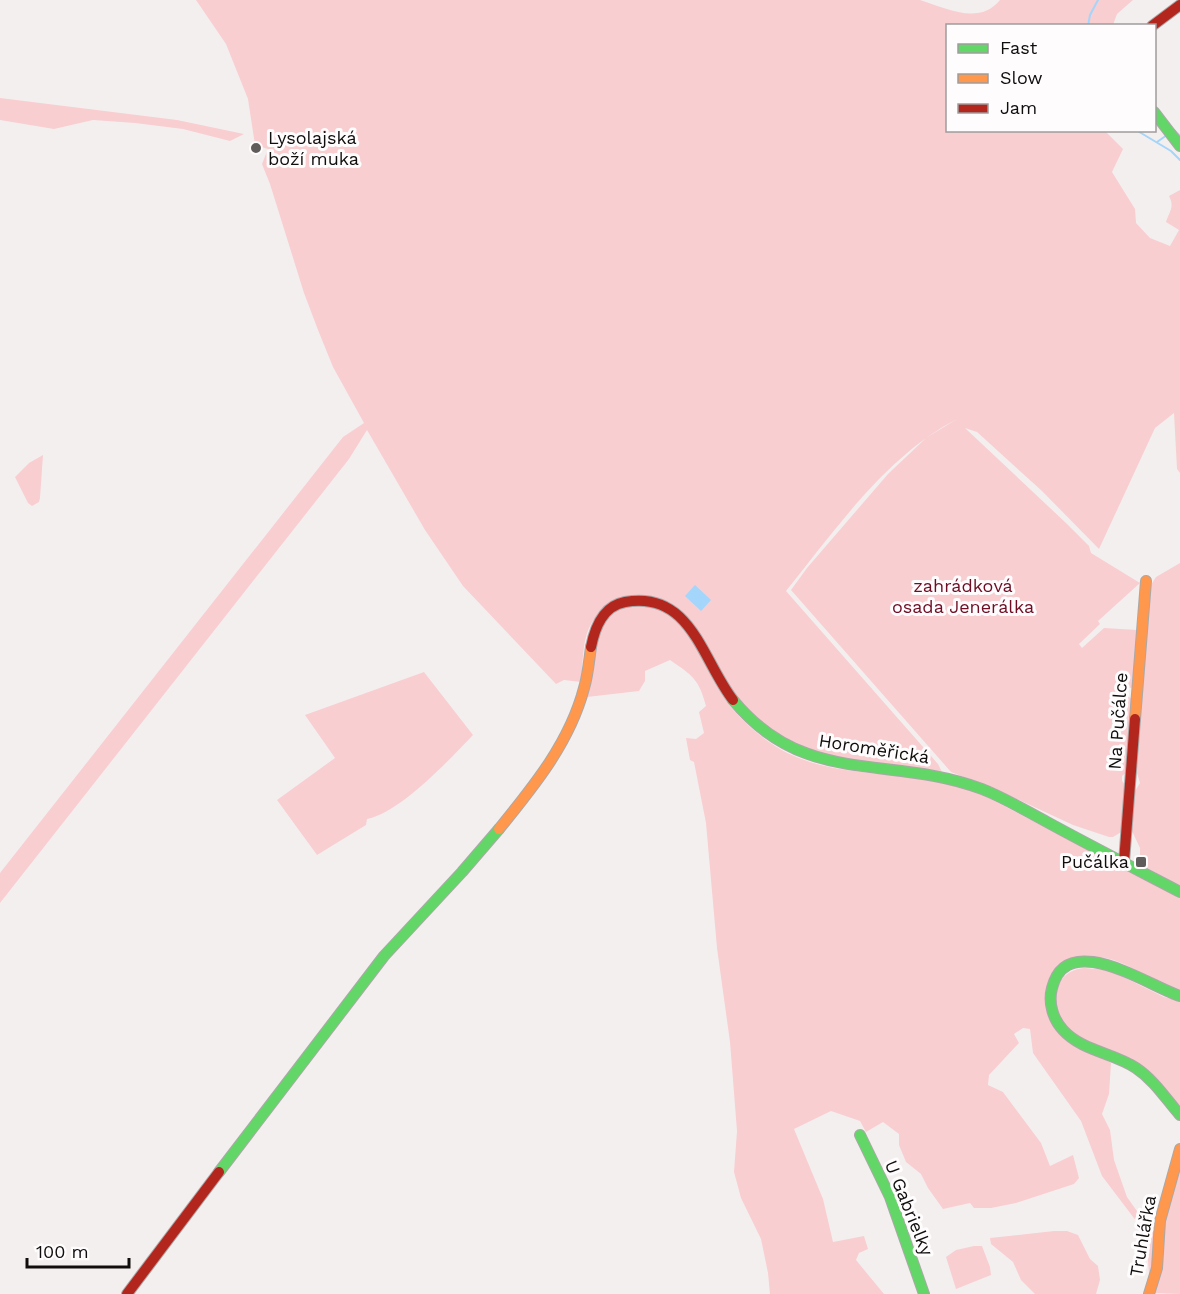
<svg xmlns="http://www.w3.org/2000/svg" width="1180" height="1294" font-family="'Work Sans',sans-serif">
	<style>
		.green { fill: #f8ced1 }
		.water { fill: #a4d5fa }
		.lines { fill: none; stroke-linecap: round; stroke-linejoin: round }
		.stream { stroke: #a4d5fa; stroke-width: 2 }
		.fast-casing { stroke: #aba8a8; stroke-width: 12 }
		.slow-casing { stroke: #aba8a8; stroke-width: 12 }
		.jam-casing { stroke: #aba8a8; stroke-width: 12 }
		.fast { stroke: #63d668; stroke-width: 10 }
		.slow { stroke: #ff974d; stroke-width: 10 }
		.jam { stroke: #b3261e; stroke-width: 10 }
		.poi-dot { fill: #605c5c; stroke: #fefcfc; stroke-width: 2 }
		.labels { text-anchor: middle; stroke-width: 6; stroke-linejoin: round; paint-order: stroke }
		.poi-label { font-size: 18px; fill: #100d0d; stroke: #fefcfc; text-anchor: start }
		.park-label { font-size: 18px; fill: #6e0e25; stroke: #fefcfc }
		.street-label { font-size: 18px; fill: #100d0d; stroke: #fefcfc }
	</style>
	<rect width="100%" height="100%" fill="#f4efef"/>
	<!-- green -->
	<path class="green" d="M196 0H920C946 8 979 26 1000 0H1133L1117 14 1113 25 948 26V130L1105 131 1123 149 1112 172 1135 209 1136 223 1150 238 1170 246 1179 230 1166 222C1169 212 1175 207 1169 196L1180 190V473L1177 469 1174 413 1155 428 1099 549 1042 491 977 432 965 428 1066 523 1089 546 1091 553 1140 583 1098 621 1100 624 1079 644 1082 648 1104 628 1138 630 1134 687 1126 689 1125 694 1132 699 1127 772 1122 776V781L1127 786 1123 831 1113 837H1109L1073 825 1004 793 951 772 791 590 807 568 888 474 926 438 957 419C886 456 836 529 786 591L938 764 942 772C891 760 832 769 786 741 756 722 733 696 716 664 707 647 699 628 685 614 658 585 607 591 589 628 582 644 583 665 581 682L564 680 556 684 463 586 425 530 367 430 349 459 0 903V873L343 437 364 423 333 367 318 330 304 293 270 184 262 164 268 149 255 145 248 99 226 44Z
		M0 98 177 120 244 134 230 141 183 129 135 123 93 120 54 129 0 120Z
		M43 455 40 498 39 502 32 506 28 503 15 477 29 463Z
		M1180 563V886L1140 864V848L1132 831 1135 791 1140 783 1137 773 1149 588 1156 577Z
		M647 605C691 616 699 659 721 693 733 713 751 729 769 742 817 776 878 771 933 780 951 784 968 789 985 796L1180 898V991C1152 983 1128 960 1099 957 1089 956 1076 956 1067 961 1040 974 1041 1014 1059 1034 1073 1049 1094 1051 1111 1063L1109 1094 1102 1114 1110 1130 1114 1160 1127 1197 1151 1231 1171 1163 1180 1149V1294L1156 1293 1145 1289 1149 1274 1146 1234 1102 1176 1081 1121 1033 1053 1030 1029 1023 1028 1014 1034 1019 1043 989 1075 988 1085 1003 1092 1041 1143 1050 1166 1073 1155 1079 1178 1074 1184 1016 1203 991 1208H974L970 1203 943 1209 928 1188 921 1174 906 1162 899 1145V1134L883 1122 866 1132 860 1121 831 1111 794 1129 823 1199 833 1242 864 1236 868 1249 859 1253 856 1260 884 1294H770L768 1273 761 1239 741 1198 734 1172 737 1131 730 1042 717 948 706 823 694 762 690 760 686 738 696 739 704 733 699 712 706 706C699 679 692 675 670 660L645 671V681L639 691 587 697C599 655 587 604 647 605Z
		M424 672 473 735C450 759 400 813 367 819L366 825 317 855 277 800 335 758 305 715Z
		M1084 968 1109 970 1164 997 1180 1001V1107C1167 1092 1155 1075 1138 1063 1117 1049 1086 1047 1068 1028 1048 1007 1052 971 1084 968Z
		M1054 1231H1067L1078 1235 1090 1259 1098 1266 1100 1280 1096 1294H1035L1021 1280 1013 1262 991 1244 990 1238Z
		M974 1246H982L990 1267 991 1275 956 1289 946 1257 956 1250Z"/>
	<!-- water -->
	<path class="water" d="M695 585 711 600 701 611 685 596Z"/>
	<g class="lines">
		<!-- stream -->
		<path class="stream" d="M1088 26 1090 15 1098 0
			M1136 130 1171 151 1180 160
			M1174 130 1180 136
			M1157 142 1167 135"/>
		<defs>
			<path id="fast" d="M1154 112 1180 146
				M733 700C805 788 890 754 982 789 1005 798 1026 811 1047 822 1091 846 1136 869 1180 892
				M1180 996C1150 987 1067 928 1052 988 1048 1003 1053 1019 1063 1030 1082 1051 1114 1053 1136 1068 1154 1080 1166 1099 1180 1115
				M860 1135 890 1197 924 1294
				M219 1172 384 956 462 872 499 829"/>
			<path id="slow" d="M1135 719 1146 581
				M499 829C534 786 570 742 584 688 588 675 589 661 591 647
				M1149 1294 1157 1268 1160 1221 1180 1149"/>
			<path id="jam" d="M1152 26 1180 5
				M591 647C595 627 603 606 625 602 691 590 702 660 733 700
				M1124 862 1135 719
				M127 1294 219 1172"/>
		</defs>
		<!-- fast casing -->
		<use href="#fast" class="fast-casing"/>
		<!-- slow casing -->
		<use href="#slow" class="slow-casing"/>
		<!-- jam casing -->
		<use href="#jam" class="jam-casing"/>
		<!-- fast -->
		<use href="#fast" class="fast"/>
		<!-- slow -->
		<use href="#slow" class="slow"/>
		<!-- jam -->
		<use href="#jam" class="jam"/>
	</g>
	<!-- markers -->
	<g class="poi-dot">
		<circle cx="256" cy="148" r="6"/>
		<rect x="1135" y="856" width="12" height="12" rx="3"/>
	</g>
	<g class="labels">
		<!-- poi labels -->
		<g class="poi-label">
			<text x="268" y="144">Lysolajská<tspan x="268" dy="21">boží muka</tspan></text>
			<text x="1129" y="868" text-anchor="end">Pučálka</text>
		</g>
		<!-- park labels -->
		<g class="park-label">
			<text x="963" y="592">zahrádková<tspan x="963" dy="21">osada Jenerálka</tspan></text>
		</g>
		<!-- street labels -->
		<g class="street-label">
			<text transform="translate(1118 721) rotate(-86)" y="6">Na Pučálce</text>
			<text transform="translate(874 749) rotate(9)" y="6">Horoměřická</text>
			<text transform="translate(909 1208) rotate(68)" y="6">U Gabrielky</text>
			<text transform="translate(1143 1236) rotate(-80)" y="6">Truhlářka</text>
		</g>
	</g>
	<!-- legend -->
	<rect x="946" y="24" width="210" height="108" fill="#fefcfc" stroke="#9f9c9c" stroke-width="1.5"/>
	<rect x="958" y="44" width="30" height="9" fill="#63d668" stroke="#9f9c9c" stroke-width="1.5"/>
	<text x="1000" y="54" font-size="18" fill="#100d0d">Fast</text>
	<rect x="958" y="74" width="30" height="9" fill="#ff974d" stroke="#9f9c9c" stroke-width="1.5"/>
	<text x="1000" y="84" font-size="18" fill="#100d0d">Slow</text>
	<rect x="958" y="104" width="30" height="9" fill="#b3261e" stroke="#9f9c9c" stroke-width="1.5"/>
	<text x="1000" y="114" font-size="18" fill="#100d0d">Jam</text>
	<!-- scale -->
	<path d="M27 1258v9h102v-9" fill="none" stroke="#100d0d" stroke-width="3"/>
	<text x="36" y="1258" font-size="18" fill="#100d0d" stroke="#fefcfc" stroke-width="4.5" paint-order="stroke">100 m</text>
</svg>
